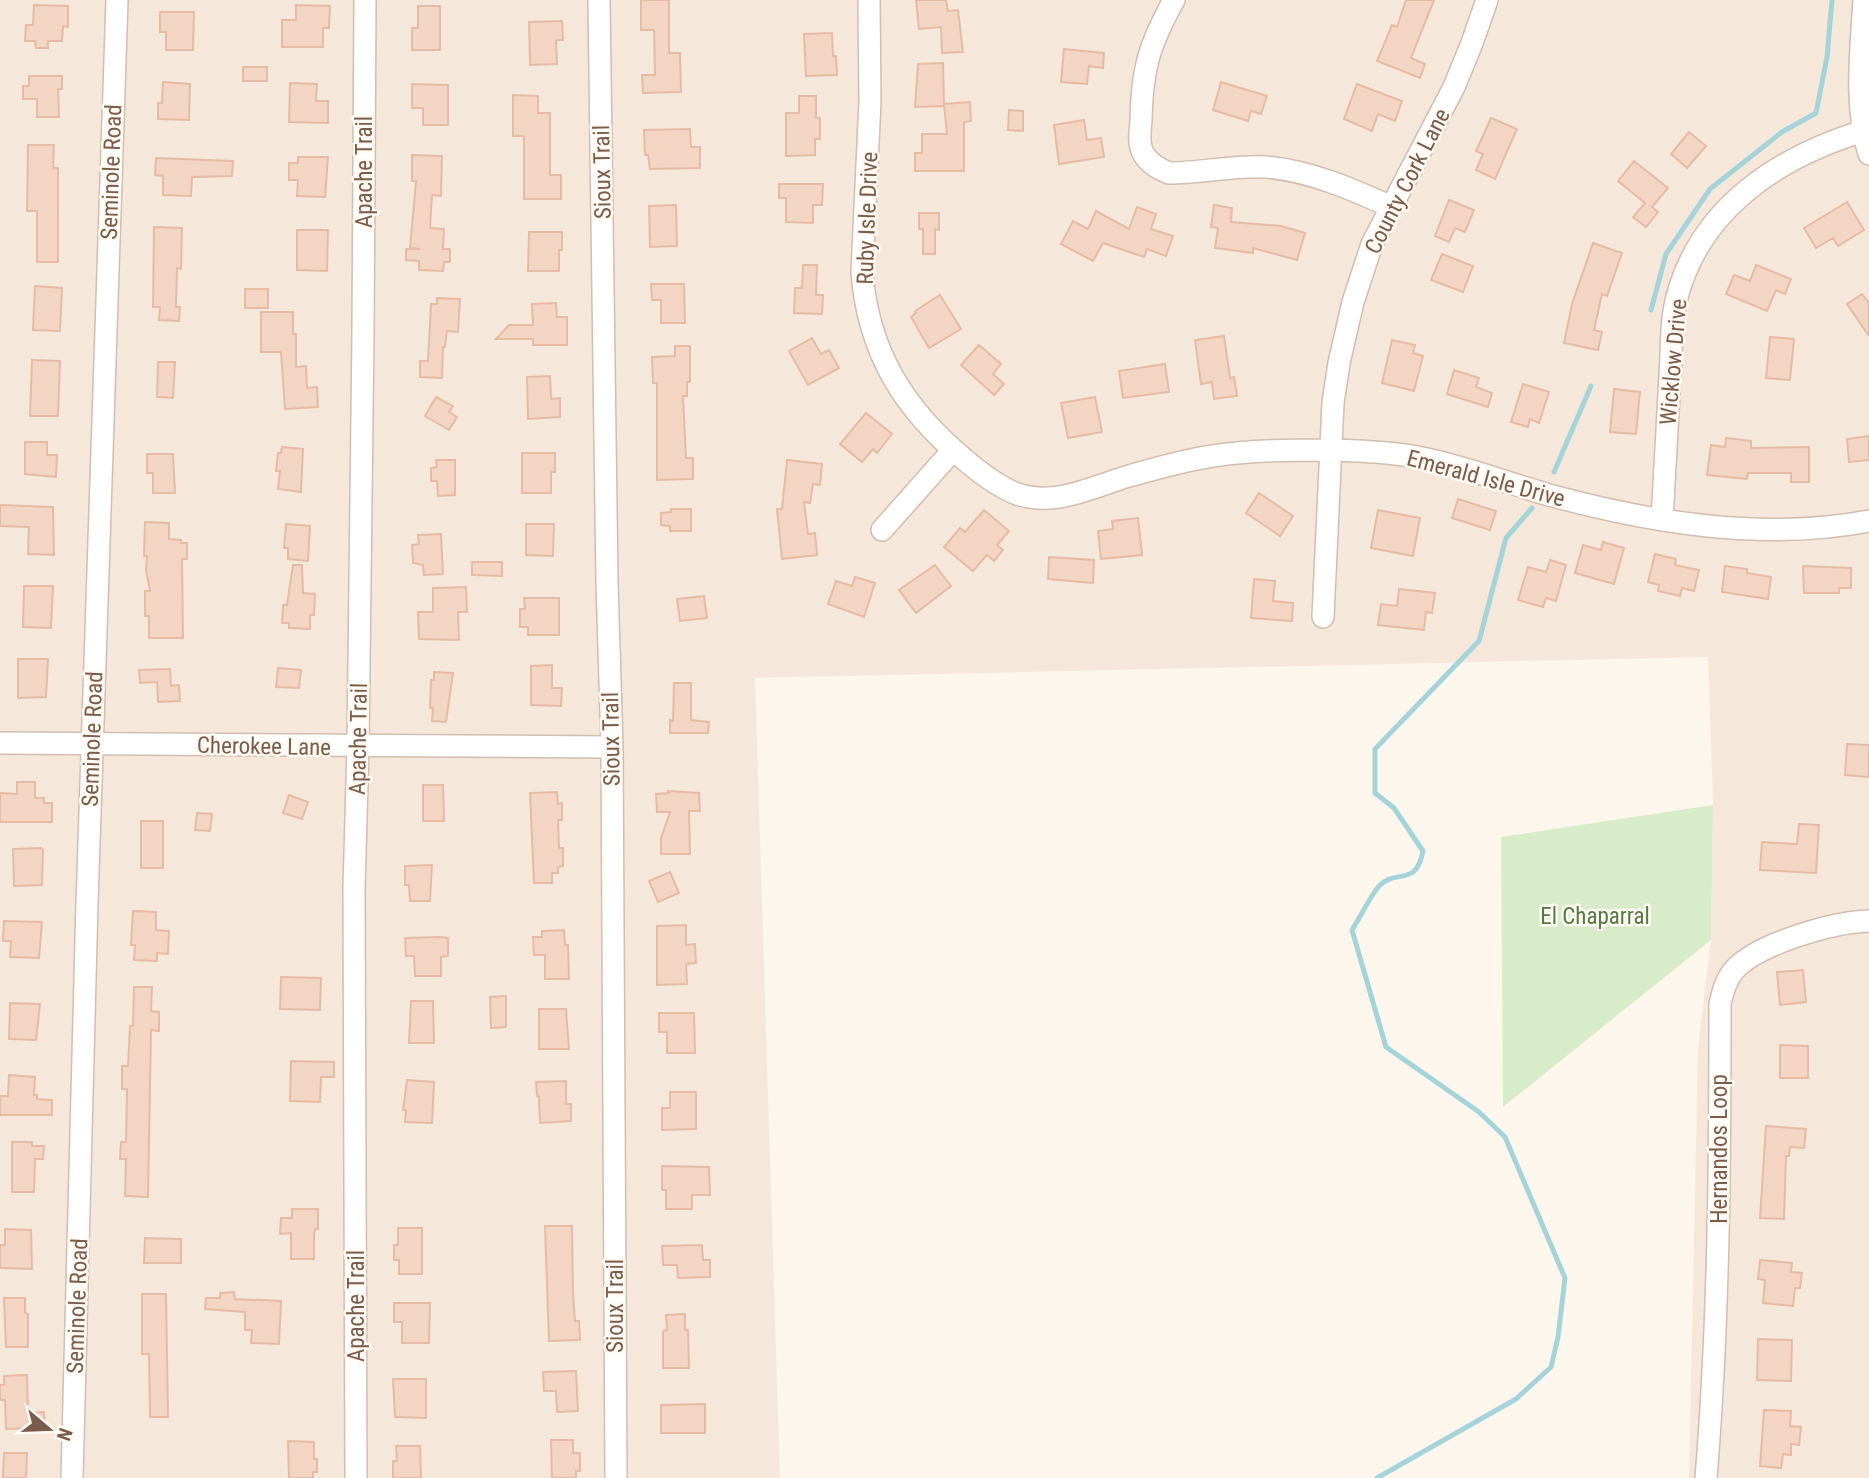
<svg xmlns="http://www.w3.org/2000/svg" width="1869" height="1478" font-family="'Roboto Condensed',sans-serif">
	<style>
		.residential { fill: #f5e8da }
		.green { fill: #d8ecc9 }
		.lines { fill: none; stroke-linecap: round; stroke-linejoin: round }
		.stream { stroke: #a5d3da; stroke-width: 5 }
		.building { fill: #f3d5c3; stroke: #e6bba3; stroke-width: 2 }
		.minor-casing { stroke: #d1beb0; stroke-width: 24 }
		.minor { stroke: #fff; stroke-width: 21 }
		.labels { text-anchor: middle; stroke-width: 5; stroke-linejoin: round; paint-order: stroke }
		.street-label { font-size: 23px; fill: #7a5c4d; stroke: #fffaf3 }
		.park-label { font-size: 23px; fill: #537a41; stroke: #fffaf3 }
	</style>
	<rect width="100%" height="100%" fill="#fdf6ec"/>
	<!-- residential -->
	<path class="residential" d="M0 0H1869V1478H1689L1698 1048 1711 940 1713 805 1708 657 755 678 780 1478H0Z"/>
	<!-- green -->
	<path class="green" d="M1713 805 1711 940 1503 1107 1501 837Z"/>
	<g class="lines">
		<!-- stream -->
		<path class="stream" d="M1651 310 1666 254 1710 189 1782 132 1816 113 1827 57 1832 0
			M1554 472 1591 386
			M1377 1478 1516 1399 1551 1367 1558 1337 1565 1278 1505 1137 1479 1112 1386 1047 1352 930C1361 916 1369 898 1379 886 1396 868 1416 888 1423 851L1394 808 1375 793V749L1479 641 1506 538 1532 508"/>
	</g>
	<!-- building -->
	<path class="building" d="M641 0H669V53H680L681 92 643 93 642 75H655L654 30H641Z
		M916 0H946L948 11 958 10 963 52 942 53 941 27 919 29Z
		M1406 0H1434L1411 58 1425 64 1420 78 1377 61 1392 25 1397 27Z
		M34 5 68 6V27L63 26 62 41H48V48H36L35 41H25L26 25H33Z
		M296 5 330 6 329 28H323V47H282V20H296Z
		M418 6H440V50H412V28H418Z
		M160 12H194L193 50H166V32H160Z
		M562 21 563 40H556L557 64 530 65 529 22Z
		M832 33 833 56H836L837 75 806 76 804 34Z
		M1064 49 1104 53 1103 68 1089 66 1087 84 1061 82Z
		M943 63 944 106 915 107 918 64Z
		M243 67H267V81H243Z
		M29 76H62V89H58L59 117H37V99H23V86H29Z
		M163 82 190 84 189 120 158 119V103H162Z
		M1221 82 1267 96 1261 114 1251 111 1248 121 1213 110Z
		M290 83 317 84 316 101H328V123L289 122Z
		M412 84 448 85V125H423V108H412Z
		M1357 84 1402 101 1395 121 1378 114 1372 131 1344 119Z
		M513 95 538 96V113H550V175H561V199H524V136H513Z
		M799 96H816V118H820V139H815V155L786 156V113H799Z
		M970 102 971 121 964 122V171H915V153H922V134H947L944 104Z
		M1009 110 1023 111V131L1008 130Z
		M1491 118 1517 129 1495 179 1476 170 1483 154 1476 151Z
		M1084 120 1087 140 1101 138 1104 157 1059 164 1054 125Z
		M690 129 691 147H700V168L650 169 648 155H645L644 130Z
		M1689 132 1706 146 1687 168 1671 154Z
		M28 145H54L53 168H58V262H37V211H27Z
		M412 155 442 156 441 196 432 195 430 228 444 229 443 249H450V262H444L443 271 419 270V261L406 260V249H420L410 248 416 181H412Z
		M298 157H328L325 197 297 196 298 180H289V163H298Z
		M156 158 233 161 232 176 192 177 191 196 163 195V176L155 175Z
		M1634 161 1668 188 1652 207 1658 212 1646 227 1633 217 1645 203 1618 181Z
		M779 184H823L822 205H813V223L786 222V198H779Z
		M1449 200 1474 210 1465 232 1455 228 1449 242 1435 236Z
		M1847 202 1864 230 1838 246 1833 238 1816 248 1804 228Z
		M676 205 677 246 650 247 649 206Z
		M1214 205 1232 208 1231 222 1281 226 1305 233 1297 260 1253 248V253L1215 248 1218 228 1211 227Z
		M1137 207 1156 214 1151 229 1173 236 1166 256 1147 249 1144 257 1103 243 1093 261 1061 244 1073 221 1088 229 1096 211 1129 229Z
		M919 213H939V230L935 229V254H923V229H919Z
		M154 227 182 228 181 269 177 268 176 307H180L179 321 159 320 160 307H153Z
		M297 230H328L327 271 297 270Z
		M529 232H562V250H559V271H528Z
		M1593 243 1622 253 1607 296 1602 294 1594 330 1602 332 1598 350 1564 343 1572 304Z
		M1442 254 1473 266 1463 292 1431 280Z
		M803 265H817L816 295H823L822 314 794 313 795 288H802Z
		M1756 265 1791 279 1785 294 1776 290 1767 311 1726 294 1734 275 1750 281Z
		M651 284H684L685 323H661V300H652Z
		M35 286 62 288 60 331 33 330Z
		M245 289H268V308H245Z
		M1862 294 1869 303V336L1847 304Z
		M940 295 961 329 929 348 911 317 916 313 915 311Z
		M437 298 460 299 458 332 447 331 445 347H443L442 378 420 377V361H428L431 304H437Z
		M556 303 557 317H567V345H533V339H496L509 325H533L532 304Z
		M261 312H293V334H296V367L306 366 307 388 317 387 318 407 285 409 281 352H261Z
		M1224 336 1230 378 1234 377 1237 396 1214 399 1212 382 1201 384 1195 340Z
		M1770 337 1794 339 1790 380 1766 378Z
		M812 338 821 354 829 350 839 368 808 385 789 351Z
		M1392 340 1415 345 1413 353 1423 356 1414 391 1382 383Z
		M979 345 1001 364 993 374 1004 384 994 395 961 365Z
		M675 346H690V382H687V396H683L686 458H693V479L657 480V383H653L652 357 675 356Z
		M32 360 60 361 58 416H30Z
		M158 362H175L173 398 157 397Z
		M1165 364 1169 392 1123 398 1119 371Z
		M1454 370 1479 378 1476 387 1492 393 1488 407 1447 394Z
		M550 376 551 399 560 398V417L528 419 527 377Z
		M1523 384 1549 392 1539 423 1530 419 1528 427 1511 422Z
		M1614 389 1640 392 1636 434 1610 432Z
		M436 397 453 406 449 412 457 417 449 430 425 416Z
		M1095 397 1102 432 1068 438 1061 403Z
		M866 413 892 434 877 453 873 449 862 462 840 444Z
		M1869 436V460L1849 462 1847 439Z
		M1726 438 1751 441V448L1809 447V482H1791V473H1748L1747 479 1707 475 1711 445 1725 447Z
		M25 442H47V455H57L56 477 25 474Z
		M282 447 303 449 301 492 278 489 280 471H276L278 453H281Z
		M522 453H555V472H551V493H522Z
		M147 454H173L175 493H153V473H147Z
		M436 460H455V495L438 496 437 481H431V468L437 467Z
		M787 460 822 464 820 485 813 484 810 503 804 502 808 534 815 533 817 555 782 559 777 509H782Z
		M1259 493 1293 516 1280 536 1246 513Z
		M1458 499 1496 511 1490 530 1452 518Z
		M0 505 53 507 54 555 28 554 29 527 0 526Z
		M671 509H691V531H670V526L661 525V513L671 512Z
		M984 510 1009 531 997 545 1003 550 994 561 987 555 973 571 944 547 960 528 965 532Z
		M1378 510 1420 518 1413 556 1371 548Z
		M1138 518 1142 555 1101 559 1098 531 1113 529 1112 521Z
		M145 522 169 523V539L181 540V543H187V559H182L183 638H149V616H145V591H150L146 570 147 556H144Z
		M286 524 310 526 308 561 288 559V548H284Z
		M526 524H554L553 556 526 555Z
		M441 534 443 574 424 575 423 565 413 563 412 545 419 544 418 535Z
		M1603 542 1624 548 1614 584 1575 573 1583 545 1601 550Z
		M1655 554 1676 559 1675 565 1699 570 1694 591 1682 588 1680 596 1658 591 1659 585 1648 582Z
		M1049 557 1094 560 1093 583 1048 579Z
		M1550 560 1566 565 1556 601 1546 598 1543 607 1518 600 1528 567 1546 572Z
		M472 562H502V576L472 575Z
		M293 565H302L303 593 315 594 314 615H310V629L289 628V623H282L283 605H287Z
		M935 565 951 586 916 613 899 590Z
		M1725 566 1747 569V573L1771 577 1768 599 1722 592Z
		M1803 566 1851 568V588H1839V593H1804Z
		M855 577 875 583 864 617 828 604 836 581 852 586Z
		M1254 579 1275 581 1273 601 1293 603 1292 621 1251 618Z
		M24 586H53L51 628 23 627Z
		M466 587 467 612H458L459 640 419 639 418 612H433V588Z
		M1399 589 1435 593 1432 613 1426 612 1424 630 1378 625 1381 604 1397 606Z
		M704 596 707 618 680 621 677 599Z
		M524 598H559V635H528V627H520V609H525Z
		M18 659H48L46 697 18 698Z
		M552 665V688H562L561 706 531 705V666Z
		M278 668 301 670 299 688 276 687Z
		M170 669 171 686 179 685 180 701 158 702 157 682 140 683 139 670Z
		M434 672 453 673 446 722 432 721 433 708H430L431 680H434Z
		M674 683H691V720L709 722 708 733H670V720L673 721Z
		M1847 744 1869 745V777L1845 775Z
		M17 782H35V798H44V803H52V822H0V793L17 794Z
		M423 785H443L444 821H423Z
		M668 791 699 793 700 811H689L690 854H661V838L670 812H657L656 794 669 793Z
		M557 792 558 804 562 803V820H558L559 848H563V866L558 867V873H552V883H534L530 793Z
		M289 795 308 802 302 819 283 813Z
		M197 813 212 814 210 831 195 830Z
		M141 821H163V868H141Z
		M1799 824 1819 825 1816 873 1760 870 1762 842 1797 844Z
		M41 848 43 850 42 885 14 886 13 849Z
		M432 865 430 901H410L409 885H405V866Z
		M670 872 679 893 658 902 649 881Z
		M133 911 156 912V930L169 931 168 954 157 953V961L134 960 135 945H131Z
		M4 921 42 922 39 958 10 957 11 941H3Z
		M686 925V945L695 944 696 963 686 964 687 984 657 985V926Z
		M564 930 565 945H568L569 979H545V955H534L533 937H542V931Z
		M440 937 448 938V956L441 957V976H415L414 956H406L405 938Z
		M1803 970 1806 1002 1780 1005 1777 972Z
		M281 977 321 978 320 1010 280 1009Z
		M134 987H152L151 1011 159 1012V1031L151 1030 148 1197 125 1196 126 1159H120L121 1142H126L127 1089H122V1066H128L130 1026H133Z
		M506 996V1027L491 1028 490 997Z
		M411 1001H433L434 1043H409Z
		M10 1003 40 1004 36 1040 9 1039Z
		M539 1009H566L569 1049H539Z
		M659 1013H694L695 1053H667V1032H659Z
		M1780 1045 1808 1046V1078H1780Z
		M291 1061 334 1062V1077H321L320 1102 290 1101Z
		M9 1075 35 1077 34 1095H37V1099L52 1100V1115H0V1096H8Z
		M407 1080 434 1082 432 1123 405 1122 406 1110H403Z
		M566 1081V1104H571V1121L540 1123 539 1096H537L536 1082Z
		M670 1092H696V1129L662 1130V1108H670Z
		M1766 1126 1806 1129 1804 1148 1790 1147 1789 1156H1786L1784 1219 1760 1218Z
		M12 1142H32V1146H44L43 1159H35L34 1192H12Z
		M662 1166 709 1167 710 1195H692V1209H666V1190H662Z
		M292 1209H318V1229H315L314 1235V1259H291V1233L280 1234 281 1218H292Z
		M545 1226H572L573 1293 575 1321H579L580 1340 549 1341Z
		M398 1228H422V1274H399V1260H394V1245H398Z
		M5 1229 31 1230 32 1269 0 1268V1245H5Z
		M145 1238 181 1239V1263H144Z
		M702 1245 703 1260H710V1277L678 1278 677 1265H663L662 1246Z
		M1760 1260 1792 1263 1791 1272 1802 1273 1800 1288H1795L1793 1306 1763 1303 1765 1280 1758 1279Z
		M234 1292 235 1299 281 1301 279 1344 251 1343 252 1330H245V1312L205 1309 206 1298H220V1293Z
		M142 1294H166L168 1417H150L149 1354H142Z
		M4 1298H25V1313L28 1314V1347H6Z
		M394 1303H430L429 1343H402V1322H394Z
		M685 1314V1330H688L689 1368H663V1331L667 1330 666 1315Z
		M1758 1339 1792 1340 1791 1381 1757 1380Z
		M576 1371 578 1411 557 1412 556 1391H544L543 1372Z
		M27 1375 28 1413 44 1412 45 1428 6 1429 5 1400H0V1385H4V1376Z
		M393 1379H426V1418L395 1417Z
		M705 1404V1433H661V1405Z
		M1764 1410 1791 1411 1790 1426 1801 1427 1799 1445 1791 1444V1455L1783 1454 1781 1468 1760 1466Z
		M551 1440H573V1453H580V1471H576V1478H552Z
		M288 1441 314 1442V1459H317V1472H313V1478H289Z
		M396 1446H420L421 1478H393V1461H397Z
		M4 1453H27L26 1478H3Z"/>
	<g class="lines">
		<defs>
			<path id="minor" d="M599 0 607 582 612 747 616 1478
				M869 0 870 101 862 272C868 352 904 409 964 459 980 473 997 486 1017 494 1056 507 1092 487 1129 476 1157 468 1185 460 1213 456 1251 450 1291 450 1329 450 1361 451 1395 452 1427 459 1468 468 1508 483 1549 495 1653 523 1762 541 1869 521
				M1174 0C1149 45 1142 69 1141 121 1140 132 1138 143 1143 153 1149 164 1159 169 1169 173 1202 173 1235 165 1267 167 1310 171 1352 189 1391 207
				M1864 0C1861 51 1854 105 1869 154
				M1662 520C1665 472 1667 424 1670 376 1672 350 1670 323 1677 297 1701 207 1779 157 1863 131
				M882 530 953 450
				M1323 617 1333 403 1339 363 1353 302 1372 244 1454 87 1472 43 1487 0
				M0 743 612 747
				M72 1478 87 903 117 0
				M356 1478 354 889 358 747 363 333 365 0
				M1706 1478C1719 1320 1720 1162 1720 1004 1723 991 1726 979 1735 969 1760 943 1834 922 1869 921"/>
		</defs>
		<!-- minor casing -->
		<use href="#minor" class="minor-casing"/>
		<!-- minor -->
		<use href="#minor" class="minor"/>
	</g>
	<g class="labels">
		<!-- street labels -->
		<g class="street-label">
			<text transform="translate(111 172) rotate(-88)" y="8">Seminole Road</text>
			<text transform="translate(364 172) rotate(-90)" y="8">Apache Trail</text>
			<text transform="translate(602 172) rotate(-91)" y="8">Sioux Trail</text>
			<text transform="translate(1407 181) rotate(-63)" y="8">County Cork Lane</text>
			<text transform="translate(867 218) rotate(-88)" y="8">Ruby Isle Drive</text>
			<text transform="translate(1673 362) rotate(-85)" y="8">Wicklow Drive</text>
			<text transform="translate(1486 478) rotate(15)" y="8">Emerald Isle Drive</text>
			<text transform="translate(92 739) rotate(-88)" y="8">Seminole Road</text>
			<text transform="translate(358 739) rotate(-89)" y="8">Apache Trail</text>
			<text transform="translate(611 739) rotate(-91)" y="8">Sioux Trail</text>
			<text transform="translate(264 746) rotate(1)" y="8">Cherokee Lane</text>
			<text transform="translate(1719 1149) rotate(-90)" y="8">Hernandos Loop</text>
			<text transform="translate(77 1306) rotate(-88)" y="8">Seminole Road</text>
			<text transform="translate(356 1306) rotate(-90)" y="8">Apache Trail</text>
			<text transform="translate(615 1306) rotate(-90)" y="8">Sioux Trail</text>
		</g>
		<!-- park labels -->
		<g class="park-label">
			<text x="1595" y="924">El Chaparral</text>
		</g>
	</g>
	<!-- north arrow -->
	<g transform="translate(49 1429) rotate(109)" stroke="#fffaf3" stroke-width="5" paint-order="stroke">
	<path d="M0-5L12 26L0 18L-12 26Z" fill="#7a5c4d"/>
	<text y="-10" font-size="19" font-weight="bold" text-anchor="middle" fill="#7a5c4d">N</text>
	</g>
</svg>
